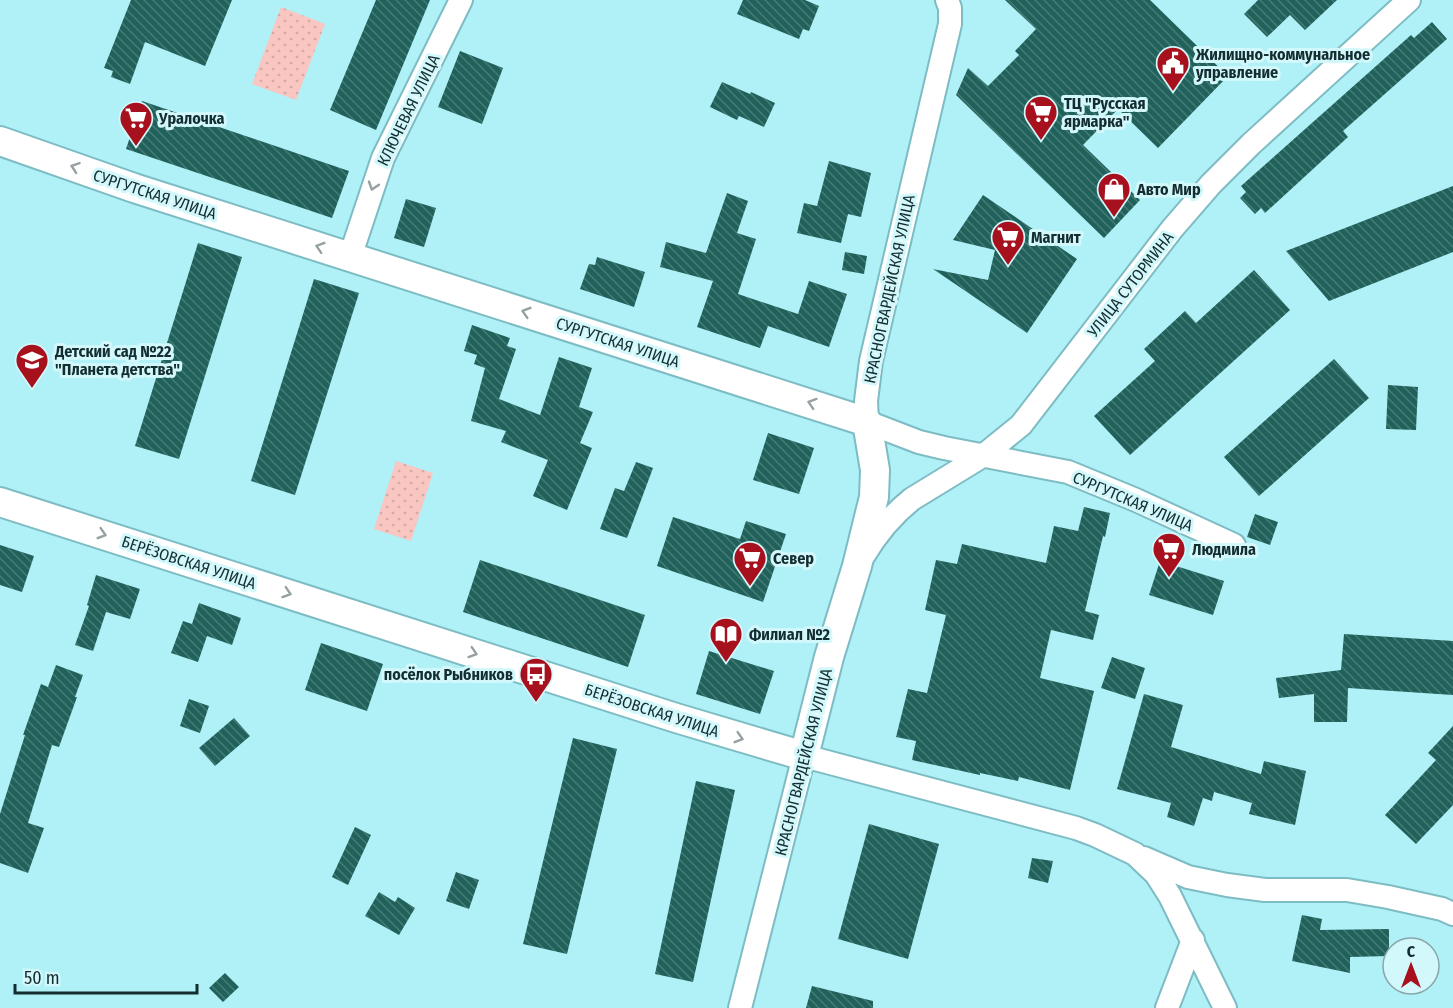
<svg xmlns="http://www.w3.org/2000/svg" width="1453" height="1008" font-family="'Fira Sans Condensed',sans-serif">
	<style>
		.park { fill: url(#park-dots) }
		.building { fill: url(#building-back-hatch) }
		.lines { fill: none; stroke-linecap: round; stroke-linejoin: round }
		.minor-casing { stroke: #7ebcc4; stroke-width: 26 }
		.tertiary-casing { stroke: #7ebcc4; stroke-width: 32 }
		.minor { stroke: #fff; stroke-width: 22 }
		.tertiary { stroke: #fff; stroke-width: 28 }
		.oneway { stroke: #95a0a2 }
		.labels { text-anchor: middle; stroke-width: 6; stroke-linejoin: round; paint-order: stroke }
		.poi-label { font-size: 16px; font-weight: bold; fill: #142d30; stroke: #d3f8fc; text-anchor: start }
		.street-label { font-size: 16px; fill: #142d30; stroke: #d3f8fc }
	</style>
	<defs>
		<pattern id="park-dots" width="8" height="8" patternUnits="userSpaceOnUse" patternTransform="scale(1.5)"><rect width="8" height="8" fill="#f9c6c1"/><path d="M2 2h.1M6 6h.1" fill="none" stroke="#d5aaa6" stroke-width="1.8" stroke-linecap="round"/></pattern>
		<pattern id="building-back-hatch" width="6" height="6" patternUnits="userSpaceOnUse" patternTransform="scale(1.5)"><rect width="6" height="6" fill="#20625b"/><path d="M-1 5l2 2M0 0l6 6M5-1l2 2" fill="none" stroke="#467a74"/></pattern>
	</defs>
	<rect width="100%" height="100%" fill="#b0f0f7"/>
	<!-- park -->
	<path class="park" d="M281 7 325 24 296 100 252 84Z
		M396 461 433 473 411 541 374 529Z"/>
	<!-- building -->
	<path class="building" d="M131 0H232L205 66 145 42 130 84 111 77 113 71 104 68Z
		M376 0H430L376 130 330 110Z
		M743 0H805L819 6 809 31 803 29 799 39 737 14Z
		M1005 0H1150L1228 76 1158 148 1118 109 1083 145 1140 200 1104 238 956 95 968 68 988 86 1019 55 1015 51 1036 29Z
		M1258 0H1337L1305 30 1290 15 1267 37 1244 14Z
		M1432 22 1447 39 1343 131 1348 137 1265 213 1261 208 1255 214 1240 198 1246 192 1241 186 1411 35 1414 38Z
		M460 51 503 68 482 124 438 107Z
		M722 82 750 94 751 92 775 103 764 127 739 116 737 120 710 107Z
		M142 101 349 171 332 218 126 149Z
		M829 161 871 173 861 217 848 214 841 243 797 233 804 203 817 206Z
		M1453 186V252L1329 301 1286 251Z
		M727 193 748 201 737 233 756 239 738 294 798 314 809 281 847 294 829 347 768 326 760 348 697 327 713 281 660 267 666 242 706 253Z
		M983 195 1077 259 1027 333 933 269 988 280 995 250 953 240Z
		M406 199 436 208 424 247 394 238Z
		M198 243 242 257 179 459 135 446Z
		M845 252 867 256 864 274 842 270Z
		M597 257 645 272 634 307 580 289 589 264 595 265Z
		M1254 270 1290 310 1130 455 1094 416 1155 361 1144 349 1185 311 1196 323Z
		M314 279 359 293 295 495 251 481Z
		M472 325 510 338 507 346 516 349 499 399 540 415 559 357 592 368 579 407 593 412 580 443 592 448 567 510 533 496 548 460 501 442 506 431 471 421 485 368 474 364 477 355 464 351Z
		M1334 359 1369 398 1259 496 1224 457Z
		M1388 385 1418 387 1416 430 1386 429Z
		M768 433 814 448 799 494 753 480Z
		M636 462 653 468 627 538 600 529 615 488 624 491Z
		M1084 507 1110 513 1105 537 1103 536 1085 611 1099 615 1093 640 1051 630 1040 678 1094 691 1070 790 1019 777 1018 781 980 773V775L912 760 916 741 896 737 908 689 927 693 946 615 925 610 936 560 957 564 962 544 1046 563 1054 526 1078 531Z
		M1255 514 1278 522 1270 545 1247 537Z
		M673 517 740 539 746 521 786 534 763 602 657 566Z
		M0 545 34 556 22 592 0 585Z
		M480 560 645 615 628 667 463 612Z
		M1160 561 1224 581 1213 615 1149 595Z
		M96 575 140 589 130 619 106 612 93 651 75 645 89 606 87 605Z
		M199 603 241 618 232 645 207 636 198 662 171 653 183 621 192 624Z
		M1344 634 1453 641V695L1348 688 1347 722H1314V694L1279 698 1276 678 1341 670Z
		M321 643 383 664 367 711 305 690Z
		M709 651 774 671 760 714 696 694Z
		M1112 657 1145 668 1135 699 1101 688Z
		M56 665 83 675 75 697H77L59 747 52 745 28 823 44 828 28 873 0 863V814L25 735H23L41 684 48 687Z
		M1144 694 1183 705 1171 747 1261 774 1264 761 1306 771 1295 825 1249 814 1252 803 1214 792 1212 801 1203 798 1194 826 1167 817 1171 803 1117 789Z
		M189 699 209 706 200 733 180 726Z
		M234 718 250 736 215 766 199 748Z
		M1453 726V805L1416 844 1385 815 1436 760 1428 753Z
		M573 738 617 749 567 954 523 944Z
		M696 781 735 790 693 982 655 974Z
		M869 824 939 844 908 959 838 939Z
		M355 827 371 835 348 885 332 877Z
		M1032 858 1053 861 1048 883 1028 878Z
		M456 872 479 880 469 909 446 901Z
		M379 892 395 902 398 897 415 908 399 935 365 916Z
		M1302 915 1322 919 1320 930 1389 929V956L1350 957V973L1292 961Z
		M225 973 239 987 223 1002 209 988Z
		M812 986 873 1001V1008H806Z"/>
	<g class="lines">
		<defs>
			<path id="minor" d="M947 0 950 8V24L871 361 866 401 867 422 919 442 944 448 1068 472 1136 500 1234 545
				M350 257 383 158 461 0
				M864 555C877 533 892 515 912 499L984 455 1021 425 1172 229 1211 184 1251 144 1409 0
				M1144 858 1188 877 1227 885 1265 890H1347L1388 897 1442 909 1453 914
				M740 1008 804 756 1076 828 1095 835 1135 854 1156 874 1170 896 1225 1008
				M1167 1008 1193 940"/>
			<path id="tertiary" d="M0 141 134 188 867 422 875 470 874 497 857 566 829 657 804 756 676 718 0 502"/>
		</defs>
		<!-- minor casing -->
		<use href="#minor" class="minor-casing"/>
		<!-- tertiary casing -->
		<use href="#tertiary" class="tertiary-casing"/>
		<!-- minor -->
		<use href="#minor" class="minor"/>
		<!-- tertiary -->
		<use href="#tertiary" class="tertiary"/>
	</g>
	<!-- one-way arrows -->
	<defs><path id="oneway-chevron" d="M-2-3.5L2.5 0L-2 3.5" fill="none" stroke-width="1.6" stroke-linecap="round" stroke-linejoin="round" transform="scale(1.5)"/></defs>
	<g class="oneway">
		<use href="#oneway-chevron" transform="translate(75 167) rotate(-161)"/>
		<use href="#oneway-chevron" transform="translate(373 186) rotate(108)"/>
		<use href="#oneway-chevron" transform="translate(320 247) rotate(-162)"/>
		<use href="#oneway-chevron" transform="translate(526 312) rotate(-163)"/>
		<use href="#oneway-chevron" transform="translate(812 403) rotate(-162)"/>
		<use href="#oneway-chevron" transform="translate(102 534) rotate(17)"/>
		<use href="#oneway-chevron" transform="translate(287 593) rotate(18)"/>
		<use href="#oneway-chevron" transform="translate(473 653) rotate(18)"/>
		<use href="#oneway-chevron" transform="translate(739 738) rotate(17)"/>
	</g>
	<!-- icons -->
	<defs>
		<symbol id="civic-pin" viewBox="-11 -11 22 30"><path d="M0 17L-7.5 6A9.5 9.5 0 1 1 7.5 6Z" fill="#a7101d" stroke="#d3f8fc"/><path d="M-.6-6.5H3V-4.5H.6V-3L4-1V1h2V6H-6V1h2V-1L-.6-3ZM-1.2 2.5V6h2.4V2.5Z" fill="#fff"/></symbol>
		<symbol id="supermarket-pin" viewBox="-11 -11 22 30"><path d="M0 17L-7.5 6A9.5 9.5 0 1 1 7.5 6Z" fill="#a7101d" stroke="#d3f8fc"/><path d="M-6-5.5h2.5l.6 2H6L4.5 2H-2.5L-4.4-4H-6ZM-1.5 3.2a1.3 1.3 0 1 0 .1 0ZM3 3.2a1.3 1.3 0 1 0 .1 0Z" fill="#fff"/></symbol>
		<symbol id="shop-pin" viewBox="-11 -11 22 30"><path d="M0 17L-7.5 6A9.5 9.5 0 1 1 7.5 6Z" fill="#a7101d" stroke="#d3f8fc"/><path d="M-5-2.5h2.3a2.7 3.5 0 0 1 5.4 0H5L5.5 6h-11ZM-1.5-2.5h3a1.5 2.3 0 0 0-3 0Z" fill="#fff"/></symbol>
		<symbol id="school-pin" viewBox="-11 -11 22 30"><path d="M0 17L-7.5 6A9.5 9.5 0 1 1 7.5 6Z" fill="#a7101d" stroke="#d3f8fc"/><path d="M0-5L7-2L0 1L-7-2ZM-4 1L0 2.5L4 1V4Q0 6-4 4Z" fill="#fff"/></symbol>
		<symbol id="library-pin" viewBox="-11 -11 22 30"><path d="M0 17L-7.5 6A9.5 9.5 0 1 1 7.5 6Z" fill="#a7101d" stroke="#d3f8fc"/><path d="M-6-4Q-3-5.5-.7-3.5V5Q-3 3-6 4ZM6-4Q3-5.5 .7-3.5V5Q3 3 6 4Z" fill="#fff"/></symbol>
		<symbol id="bus-pin" viewBox="-11 -11 22 30"><path d="M0 17L-7.5 6A9.5 9.5 0 1 1 7.5 6Z" fill="#a7101d" stroke="#d3f8fc"/><path d="M-5-6H5V4H4V6H2V4H-2V6H-4V4H-5ZM-3.5-4V0h7V-4ZM-3.5 1.2v1.5H-2V1.2ZM2 1.2v1.5H3.5V1.2Z" fill="#fff"/></symbol>
	</defs>
	<g fill-rule="evenodd">
		<use href="#civic-pin" x="1154" y="44" width="38" height="52"/>
		<use href="#supermarket-pin" x="1022" y="93" width="38" height="52"/>
		<use href="#supermarket-pin" x="117" y="99" width="38" height="52"/>
		<use href="#shop-pin" x="1095" y="170" width="38" height="52"/>
		<use href="#supermarket-pin" x="989" y="218" width="38" height="52"/>
		<use href="#school-pin" x="13" y="341" width="38" height="52"/>
		<use href="#supermarket-pin" x="1150" y="530" width="38" height="52"/>
		<use href="#supermarket-pin" x="731" y="539" width="38" height="52"/>
		<use href="#library-pin" x="707" y="615" width="38" height="52"/>
		<use href="#bus-pin" x="517" y="655" width="38" height="52"/>
	</g>
	<g class="labels">
		<!-- poi labels -->
		<g class="poi-label">
			<text x="1196" y="60">Жилищно-коммунальное<tspan x="1196" dy="18">управление</tspan></text>
			<text x="1064" y="109">ТЦ "Русская<tspan x="1064" dy="18">ярмарка"</tspan></text>
			<text x="159" y="124">Уралочка</text>
			<text x="1137" y="195">Авто Мир</text>
			<text x="1031" y="243">Магнит</text>
			<text x="55" y="357">Детский сад №22<tspan x="55" dy="18">"Планета детства"</tspan></text>
			<text x="1192" y="555">Людмила</text>
			<text x="773" y="564">Север</text>
			<text x="749" y="640">Филиал №2</text>
			<text x="513" y="680" text-anchor="end">посёлок Рыбников</text>
		</g>
		<!-- street labels -->
		<g class="street-label">
			<text transform="translate(408 110) rotate(-64)" y="6">КЛЮЧЕВАЯ УЛИЦА</text>
			<text transform="translate(155 194) rotate(18)" y="6">СУРГУТСКАЯ УЛИЦА</text>
			<text transform="translate(1130 284) rotate(-52)" y="6">УЛИЦА СУТОРМИНА</text>
			<text transform="translate(889 289) rotate(-78)" y="6">КРАСНОГВАРДЕЙСКАЯ УЛИЦА</text>
			<text transform="translate(618 342) rotate(18)" y="6">СУРГУТСКАЯ УЛИЦА</text>
			<text transform="translate(1133 501) rotate(23)" y="6">СУРГУТСКАЯ УЛИЦА</text>
			<text transform="translate(189 562) rotate(18)" y="6">БЕРЁЗОВСКАЯ УЛИЦА</text>
			<text transform="translate(652 710) rotate(18)" y="6">БЕРЁЗОВСКАЯ УЛИЦА</text>
			<text transform="translate(803 762) rotate(-76)" y="6">КРАСНОГВАРДЕЙСКАЯ УЛИЦА</text>
		</g>
	</g>
	<!-- north arrow -->
	<g transform="translate(1411 966)"><circle r="28" fill="#d3f8fc" stroke="#87a7aa" stroke-width="1.5"/>
	<path d="M0-4.5L10 22L0 15L-10 22Z" fill="#a7101d"/>
	<text y="-9" font-size="16" font-weight="bold" text-anchor="middle" fill="#142d30">С</text>
	</g>
	<!-- scale -->
	<path d="M15 984v9h182v-9" fill="none" stroke="#142d30" stroke-width="3"/>
	<text x="24" y="984" font-size="18" fill="#142d30" stroke="#d3f8fc" stroke-width="4.5" paint-order="stroke">50 m</text>
</svg>
